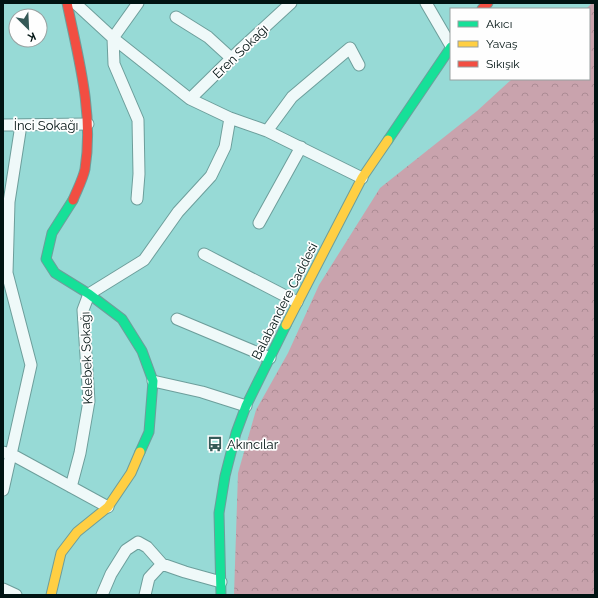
<svg xmlns="http://www.w3.org/2000/svg" width="598" height="598" font-family="Raleway,sans-serif">
	<style>
		.forest { fill: url(#forest-crowns) }
		.lines { fill: none; stroke-linecap: round; stroke-linejoin: round }
		.street-casing { stroke: #6d9e9b; stroke-width: 13 }
		.fast-casing { stroke: #6d9e9b; stroke-width: 11 }
		.slow-casing { stroke: #6d9e9b; stroke-width: 11 }
		.jam-casing { stroke: #6d9e9b; stroke-width: 11 }
		.street { stroke: #eff9f9; stroke-width: 11 }
		.fast { stroke: #16e098; stroke-width: 9 }
		.slow { stroke: #ffcf43; stroke-width: 9 }
		.jam { stroke: #f24e42; stroke-width: 9 }
		.labels { text-anchor: middle; stroke-width: 3.5; stroke-linejoin: round; paint-order: stroke }
		.street-label { font-size: 13px; fill: #001312; stroke: #fefefe }
		.poi-label { font-size: 13px; fill: #001312; stroke: #fefefe; text-anchor: start }
	</style>
	<defs>
		<pattern id="forest-crowns" width="20" height="18" patternUnits="userSpaceOnUse"><rect width="20" height="18" fill="#c9a3ad"/><path d="M2 6a3 3 0 1 1 6 0M12 15a3 3 0 1 1 6 0" fill="none" stroke="#ab8b94"/></pattern>
	</defs>
	<rect width="100%" height="100%" fill="#97dad6"/>
	<!-- forest -->
	<path class="forest" d="M592 3H595V595H234L238 473 256 410 288 353 319 285 380 188 477 111 512 79H589V9H586Z"/>
	<g class="lines">
		<defs>
			<path id="street" d="M75 3 113 38 190 99 230 118 267 131 362 178
				M426 3 451 46
				M176 17 208 37 231 58
				M190 99 242 48 291 3
				M3 125 88 124
				M267 131 292 97 350 48 359 65
				M137 199 139 174 138 120 114 64 113 38 138 3
				M259 223 301 147
				M204 254 297 302
				M177 319 270 358
				M153 381 202 392 246 406
				M3 452 11 454 108 507
				M71 487 80 453 89 401 83 310 89 294 144 260 178 212 211 176 225 147 230 118
				M3 490 31 365 7 273 9 202 21 125
				M3 589 16 595
				M102 595 111 574 126 550 138 542 147 547 162 564 185 572 221 582
				M145 595 149 578 162 564"/>
			<path id="fast" d="M388 140 451 47
				M73 200 52 233 46 259 55 273 89 294 122 319 142 351 153 381 149 432 140 452
				M221 595 219 513 225 476 236 433 246 406 286 325"/>
			<path id="slow" d="M286 325 362 178 388 140
				M51 595 61 553 77 532 108 507 131 473 140 452"/>
			<path id="jam" d="M67 3C78 57 94 113 85 169 83 179 77 190 73 200
				M482 9 488 3"/>
		</defs>
		<!-- street casing -->
		<use href="#street" class="street-casing"/>
		<!-- fast casing -->
		<use href="#fast" class="fast-casing"/>
		<!-- slow casing -->
		<use href="#slow" class="slow-casing"/>
		<!-- jam casing -->
		<use href="#jam" class="jam-casing"/>
		<!-- street -->
		<use href="#street" class="street"/>
		<!-- fast -->
		<use href="#fast" class="fast"/>
		<!-- slow -->
		<use href="#slow" class="slow"/>
		<!-- jam -->
		<use href="#jam" class="jam"/>
	</g>
	<!-- icons -->
	<defs>
		<symbol id="bus-bare" viewBox="-9 -9 18 18"><path d="M-5-6H5V4H4V6H2V4H-2V6H-4V4H-5ZM-3.5-4V0h7V-4ZM-3.5 1.2v1.5H-2V1.2ZM2 1.2v1.5H3.5V1.2Z" fill="#355957" stroke="#fefefe" stroke-width="2.5" paint-order="stroke"/></symbol>
	</defs>
	<g fill-rule="evenodd">
		<use href="#bus-bare" x="204" y="433" width="22" height="22"/>
	</g>
	<g class="labels">
		<!-- street labels -->
		<g class="street-label">
			<text transform="translate(240 51) rotate(-44)" y="5">Eren Sokağı</text>
			<text x="46" y="130">İnci Sokağı</text>
			<text transform="translate(284 301) rotate(-63)" y="5">Balabandere Caddesi</text>
			<text transform="translate(86 358) rotate(-92)" y="5">Kelebek Sokağı</text>
		</g>
		<!-- poi labels -->
		<g class="poi-label">
			<text x="227" y="449">Akıncılar</text>
		</g>
	</g>
	<!-- border -->
	<rect width="598" height="598" fill="none" stroke="#001312" stroke-width="8"/>
	<!-- legend -->
	<rect x="450" y="8" width="140" height="72" fill="#fefefe" stroke="#98a0a0"/>
	<rect x="458" y="21" width="20" height="6" fill="#16e098" stroke="#98a0a0"/>
	<text x="486" y="28" font-size="12" fill="#001312">Akıcı</text>
	<rect x="458" y="41" width="20" height="6" fill="#ffcf43" stroke="#98a0a0"/>
	<text x="486" y="48" font-size="12" fill="#001312">Yavaş</text>
	<rect x="458" y="61" width="20" height="6" fill="#f24e42" stroke="#98a0a0"/>
	<text x="486" y="68" font-size="12" fill="#001312">Sıkışık</text>
	<!-- north arrow -->
	<g transform="translate(28 28) rotate(156)"><circle r="19" fill="#fefefe" stroke="#98a0a0"/>
	<path d="M0-3L7 15L0 10L-7 15Z" fill="#355957"/>
	<text y="-6" font-size="11" font-weight="bold" text-anchor="middle" fill="#001312">K</text>
	</g>
</svg>
